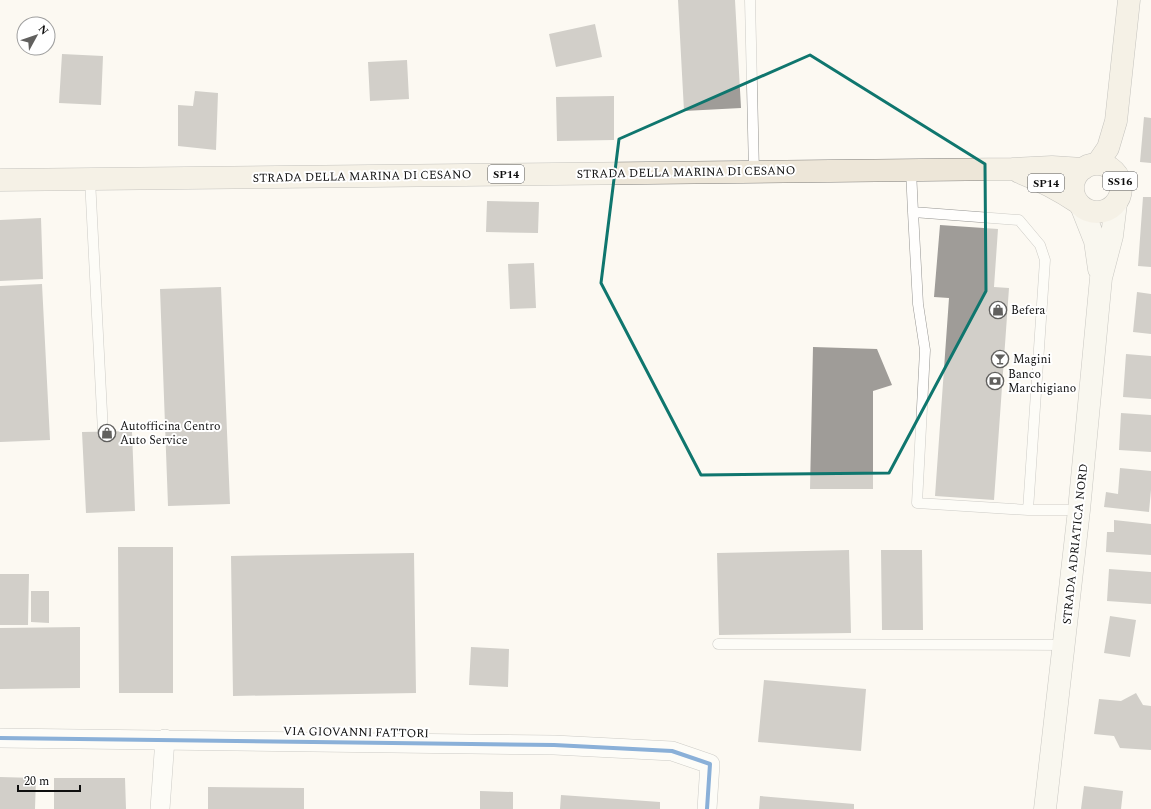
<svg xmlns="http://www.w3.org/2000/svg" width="1151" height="809" font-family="Spectral,serif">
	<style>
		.building { fill: #9f9c98 }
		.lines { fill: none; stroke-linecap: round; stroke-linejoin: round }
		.service-casing { stroke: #959491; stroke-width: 11 }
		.minor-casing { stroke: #959491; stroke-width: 20 }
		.secondary-casing { stroke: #8c8a87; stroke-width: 23 }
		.primary-casing { stroke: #82817e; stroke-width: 23 }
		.service { stroke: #fffefd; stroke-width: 10 }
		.minor { stroke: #fffefd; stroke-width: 19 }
		.secondary { stroke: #f5f3ea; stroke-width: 22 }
		.primary { stroke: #ede6d8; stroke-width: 22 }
		.cycleway-casing { stroke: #fff; stroke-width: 6 }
		.cycleway { stroke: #0057b8; stroke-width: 4 }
		.marked { fill: none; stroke: #0f766e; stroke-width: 3; stroke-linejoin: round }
		.labels { text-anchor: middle; stroke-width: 4; stroke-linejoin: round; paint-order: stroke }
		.shield { fill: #fff; stroke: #565656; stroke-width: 1 }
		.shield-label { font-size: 11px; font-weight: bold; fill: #0e0e0e }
		.street-label { font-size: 12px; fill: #0e0e0e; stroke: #fff }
		.poi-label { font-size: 12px; fill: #0e0e0e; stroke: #fff; text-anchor: start }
	</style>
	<rect width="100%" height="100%" fill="#fcf9f2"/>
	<!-- building -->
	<path class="building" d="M678 0H735L741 108 684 111Z
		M595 24 602 57 556 67 549 34Z
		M62 54 103 56 101 105 59 103Z
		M407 60 409 99 370 101 368 62Z
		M195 91 218 93 216 150 178 146V105L193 106Z
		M614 96V140L557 141 556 97Z
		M1144 117 1151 118V163L1140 162Z
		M1143 197H1151V267L1138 266Z
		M487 201 539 202 538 233 486 232Z
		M41 218 43 279 0 281V220Z
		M940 225 998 229 994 287 1009 288 994 500 935 496 949 298 934 297Z
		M534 263 536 308 510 309 508 264Z
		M42 284 50 440 0 442V286Z
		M221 287 230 504 168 506 160 289Z
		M1137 292 1151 294V334L1133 332Z
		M813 347 877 349 892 385 873 391V489H810Z
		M1126 354 1151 356V399L1123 397Z
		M1121 413 1151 415V452L1119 450Z
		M132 431 135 511 86 513 82 432Z
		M1120 468 1151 471V490L1149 512 1104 507 1106 492 1118 494Z
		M1114 520 1151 524V555L1106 552 1107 532H1114Z
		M118 547H173V693H119Z
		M849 550 851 633 719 635 717 553Z
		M881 550H922L923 630H882Z
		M414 553 416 693 233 696 231 556Z
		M1109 569 1151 572V604L1107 601Z
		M0 574H29L28 625H0Z
		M31 591H49V623L31 622Z
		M1110 616 1136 620 1130 657 1104 653Z
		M80 627V688L0 689V628Z
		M471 647 509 649 508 687 469 685Z
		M764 680 866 689 861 751 758 742Z
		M1136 693 1143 705 1151 706V750L1120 748 1114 736 1094 734 1099 699 1121 701Z
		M0 777 36 778 35 809H0Z
		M54 778H125L126 809H54Z
		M1084 786 1123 791 1121 809H1081Z
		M208 787 304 788V809H208Z
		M480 791 513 792V809H480Z
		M561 795 660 802V809H560Z
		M760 796 854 804V809H759Z"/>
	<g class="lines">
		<defs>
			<path id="service" d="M750 0 754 172
				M911 170 913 212
				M90 179 103 432
				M1028 510 917 503 925 350 918 304 913 212 1019 220 1040 245 1045 260 1028 510H1079
				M718 644 1064 645"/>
			<path id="minor" d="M0 738 554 745 672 751 710 764 707 809
				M160 809 165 739"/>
			<path id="secondary" d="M1082 208 1095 241 1099 269
				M1045 809 1079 510 1101 278 1112 236 1116 203"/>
			<path id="primary" d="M1073 188a24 24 0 1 1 48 0a24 24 0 1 1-48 0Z
				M1097 164 1108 148 1116 121 1129 0
				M1019 172C1040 180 1058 189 1077 202
				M0 180 1012 169 1052 167 1083 169"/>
		</defs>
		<!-- service casing -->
		<use href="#service" class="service-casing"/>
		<!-- minor casing -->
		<use href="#minor" class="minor-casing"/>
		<!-- secondary casing -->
		<use href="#secondary" class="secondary-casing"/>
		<!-- primary casing -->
		<use href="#primary" class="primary-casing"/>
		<!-- service -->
		<use href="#service" class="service"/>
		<!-- minor -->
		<use href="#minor" class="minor"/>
		<!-- secondary -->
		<use href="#secondary" class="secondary"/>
		<!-- primary -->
		<use href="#primary" class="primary"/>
		<defs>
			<path id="cycleway" d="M0 738 554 745 672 751 710 764 707 809"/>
		</defs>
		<!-- cycleway casing -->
		<use href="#cycleway" class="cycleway-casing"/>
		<!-- cycleway -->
		<use href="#cycleway" class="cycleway"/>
	</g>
	<!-- marked area -->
	<path d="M0 0H1151V809H0ZM810 55 985 164 986 291 889 473 701 475 601 283 619 139Z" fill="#fcf9f2" fill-opacity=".55" fill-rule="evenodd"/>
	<path class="marked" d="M810 55 985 164 986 291 889 473 701 475 601 283 619 139Z"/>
	<!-- icons -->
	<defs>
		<symbol id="shop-ring" viewBox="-11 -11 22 22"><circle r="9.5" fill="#fff" stroke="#61605e" stroke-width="1.5"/><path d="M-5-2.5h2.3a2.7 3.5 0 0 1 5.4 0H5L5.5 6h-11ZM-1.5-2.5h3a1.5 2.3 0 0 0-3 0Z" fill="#61605e"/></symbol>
		<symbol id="bar-ring" viewBox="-11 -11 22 22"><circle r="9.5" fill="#fff" stroke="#61605e" stroke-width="1.5"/><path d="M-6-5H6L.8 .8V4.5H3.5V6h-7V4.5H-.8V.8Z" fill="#61605e"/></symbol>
		<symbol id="bank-ring" viewBox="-11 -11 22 22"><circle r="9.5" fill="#fff" stroke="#61605e" stroke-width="1.5"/><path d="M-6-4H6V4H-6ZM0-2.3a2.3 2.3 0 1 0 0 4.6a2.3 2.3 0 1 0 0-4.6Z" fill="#61605e"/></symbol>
	</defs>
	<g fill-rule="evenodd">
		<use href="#shop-ring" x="988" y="300" width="20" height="20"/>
		<use href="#bar-ring" x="990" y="349" width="20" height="20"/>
		<use href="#bank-ring" x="985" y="371" width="20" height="20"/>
		<use href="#shop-ring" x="97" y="423" width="20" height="20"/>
	</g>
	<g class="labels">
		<!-- shield labels -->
		<g class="shield">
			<rect x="488" y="165" width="36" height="18" rx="3"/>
			<rect x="1103" y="172" width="34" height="18" rx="3"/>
			<rect x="1028" y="174" width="36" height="18" rx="3"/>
		</g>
		<g class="shield-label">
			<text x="506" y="178">SP14</text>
			<text x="1120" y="185">SS16</text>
			<text x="1046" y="187">SP14</text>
		</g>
		<!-- street labels -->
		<g class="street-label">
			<text transform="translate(686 172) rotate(-1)" y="4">STRADA DELLA MARINA DI CESANO</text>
			<text transform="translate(362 176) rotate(-1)" y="4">STRADA DELLA MARINA DI CESANO</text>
			<text transform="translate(1075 544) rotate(-84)" y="4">STRADA ADRIATICA NORD</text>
			<text transform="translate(356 732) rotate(1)" y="4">VIA GIOVANNI FATTORI</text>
		</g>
		<!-- poi labels -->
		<g class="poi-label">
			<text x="1011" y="314">Befera</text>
			<text x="1013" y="363">Magini</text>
			<text x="1008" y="378">Banco<tspan x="1008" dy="14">Marchigiano</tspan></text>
			<text x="120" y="430">Autofficina Centro<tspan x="120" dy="14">Auto Service</tspan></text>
		</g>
	</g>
	<!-- north arrow -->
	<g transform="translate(36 36) rotate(50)"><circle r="19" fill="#ffffff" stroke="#9f9f9f"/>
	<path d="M0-3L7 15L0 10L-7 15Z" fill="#61605e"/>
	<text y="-6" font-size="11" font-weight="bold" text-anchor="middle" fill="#0e0e0e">N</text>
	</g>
	<!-- scale -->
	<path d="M18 785v6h62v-6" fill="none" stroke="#0e0e0e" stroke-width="2"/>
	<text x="24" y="785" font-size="12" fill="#0e0e0e" stroke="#ffffff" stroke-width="3" paint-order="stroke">20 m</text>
</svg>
